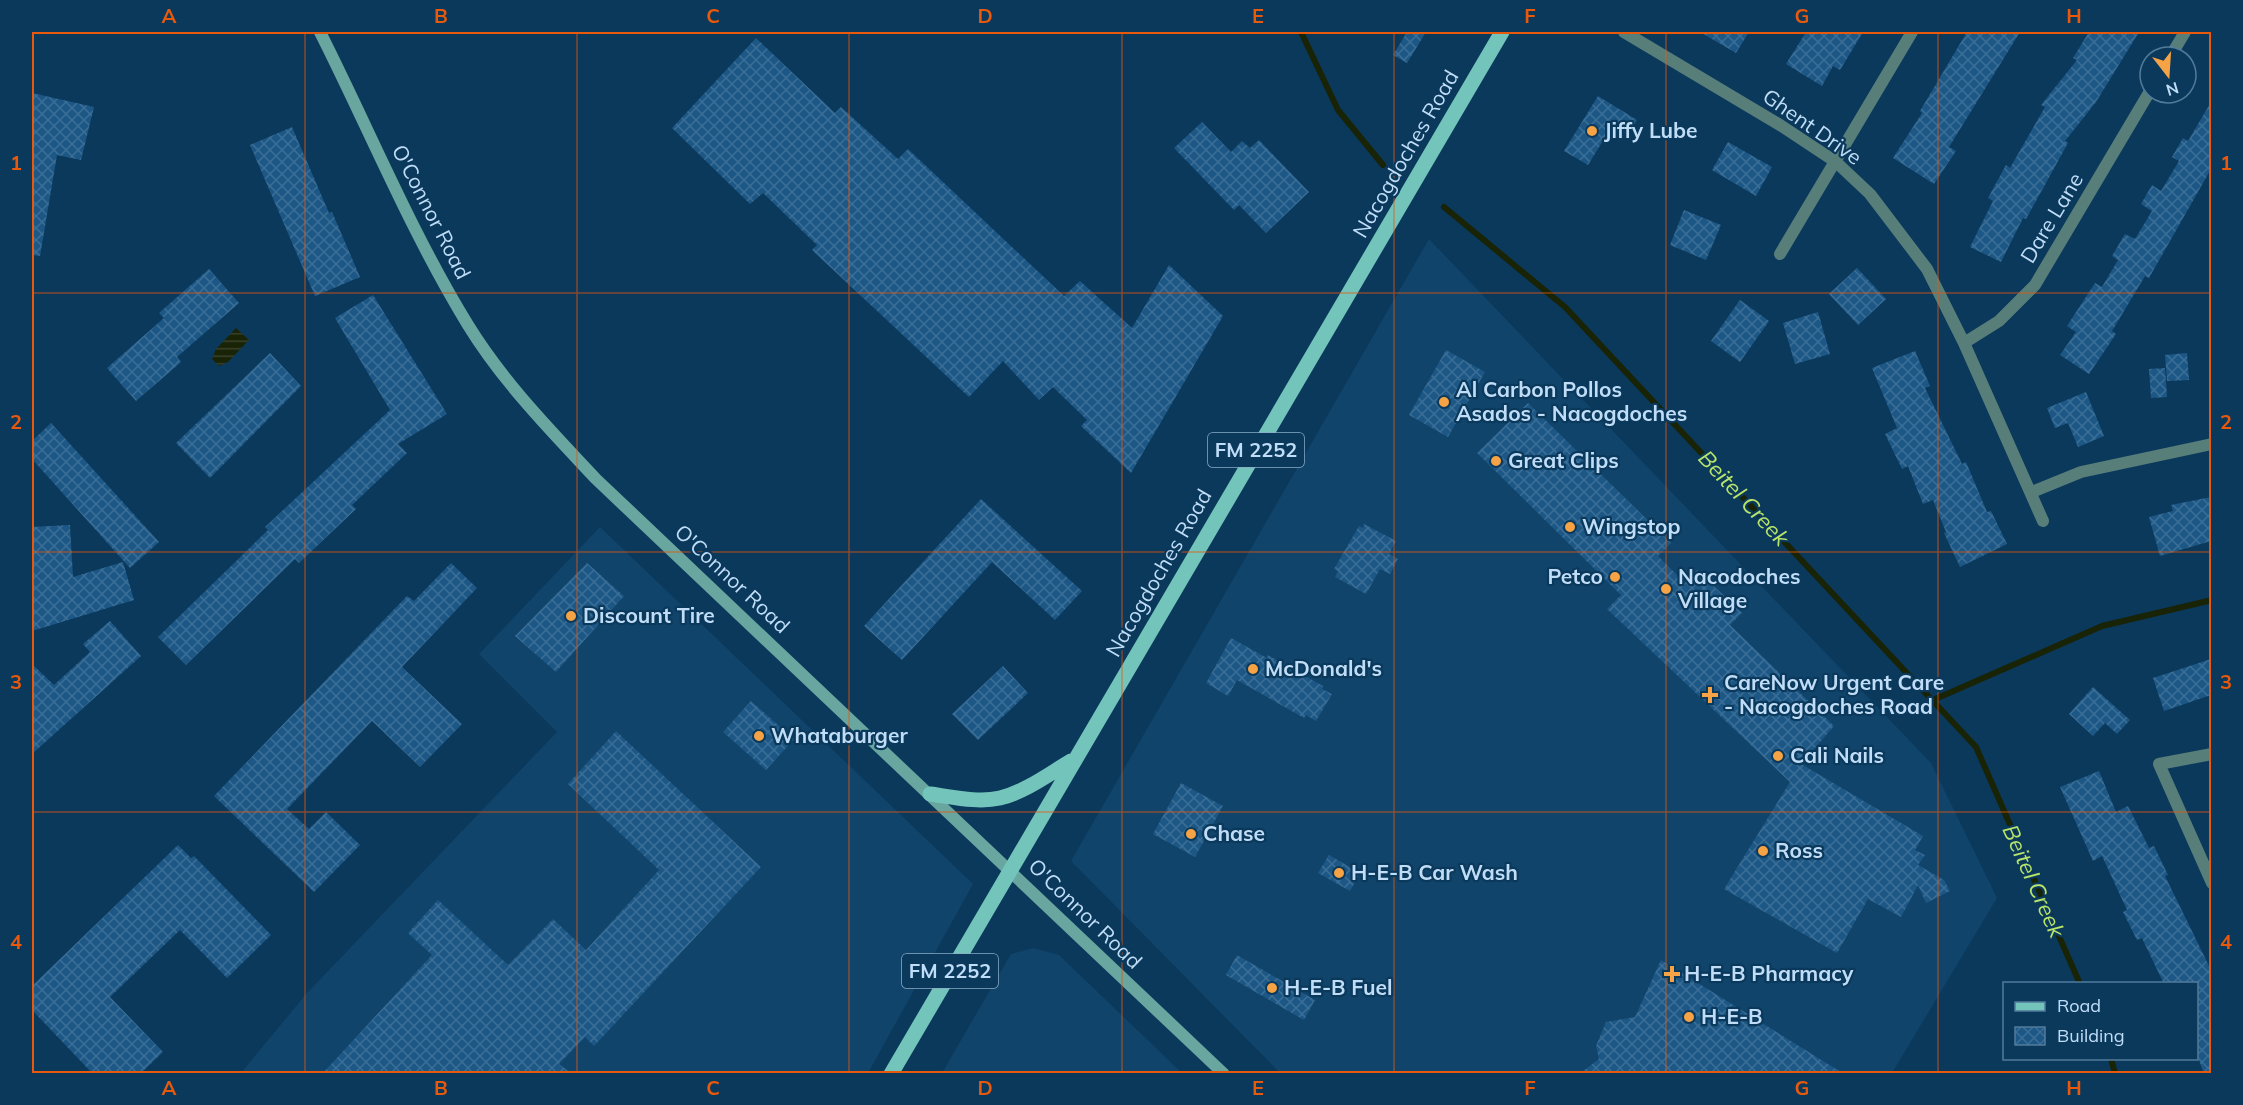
<svg xmlns="http://www.w3.org/2000/svg" width="2243" height="1105" font-family="Mulish,sans-serif">
	<style>
		.built { fill: #10446b }
		.water { fill: url(#water-rules) }
		.lines { fill: none; stroke-linecap: round; stroke-linejoin: round }
		.stream { stroke: #192306; stroke-width: 6 }
		.building { fill: url(#building-cross-hatch) }
		.minor { stroke: #587e7a; stroke-width: 12 }
		.secondary { stroke: #68a69f; stroke-width: 12 }
		.primary { stroke: #73c5bb; stroke-width: 15 }
		.grid { fill: none; stroke: #e8590c; stroke-width: 1.5; stroke-opacity: 0.55 }
		.poi-dot { fill: #f5a345; stroke: #0b395c; stroke-width: 2 }
		.labels { text-anchor: middle; stroke-width: 4.5; stroke-linejoin: round; paint-order: stroke }
		.shield { fill: #0b395c; stroke: #8aacc8; stroke-width: 1.5 }
		.shield-label { font-size: 20px; font-weight: bold; fill: #c0ddf7 }
		.street-label { font-size: 21px; fill: #c0ddf7; stroke: #0b395c }
		.poi-label { font-size: 21px; font-weight: bold; fill: #c0ddf7; stroke: #0b395c; text-anchor: start }
		.water-label { font-size: 22px; font-style: italic; fill: #b9e56a; stroke: #0b395c }
		.neatline { fill: none; stroke: #e8590c; stroke-width: 2 }
		.grid-label { font-size: 20px; text-anchor: middle; font-weight: bold; fill: #e8590c }
	</style>
	<defs>
		<pattern id="water-rules" width="6" height="5" patternUnits="userSpaceOnUse" patternTransform="scale(1.5)"><rect width="6" height="5" fill="#192306"/><path d="M0 2.5h6" fill="none" stroke="#39422b"/></pattern>
		<pattern id="building-cross-hatch" width="8" height="8" patternUnits="userSpaceOnUse" patternTransform="scale(1.5)"><rect width="8" height="8" fill="#1c5785"/><path d="M0 0l8 8M0 8l8-8" fill="none" stroke="#3b6f97"/></pattern>
	</defs>
	<rect width="100%" height="100%" fill="#0b395c"/>
	<!-- built -->
	<path class="built" d="M1429 239 1931 763 1997 898 1892 1073 1281 1074 1071 861Z
		M600 527 973 884 868 1073 240 1074 307 993 557 732 479 654Z
		M1033 948 1059 955 1182 1073H942L1011 954Z"/>
	<!-- water -->
	<path class="water" d="M236 328 249 340 228 362 219 366 212 359 216 349Z"/>
	<g class="lines">
		<!-- stream -->
		<path class="stream" d="M1301 32 1338 110 1383 165
			M1444 207 1565 307 1976 747 2080 984
			M1933 700 2102 626 2212 600
			M2111 1058 2115 1074"/>
	</g>
	<!-- building -->
	<path class="building" d="M1407 32H1426L1407 63 1393 55Z
		M1700 32H1749L1736 53Z
		M1806 32H1863L1840 70 1833 66 1822 86 1786 64Z
		M1967 32H2020L1949 147 1956 151 1934 184 1893 158 1922 113 1920 111Z
		M2089 32H2139L2096 102 2065 141 2068 143 2026 219 2023 218 2001 262 1970 247 1993 201 1988 198 2006 165 2010 168 2045 107 2041 105 2077 60 2073 58Z
		M756 38 835 113 841 107 898 159 908 149 1064 296 1080 281 1132 328 1169 265 1223 316 1131 473 1081 426 1087 420 1053 387 1039 400 1003 361 969 397 812 250 817 245 763 193 750 204 672 128Z
		M32 93 94 107 81 160 57 155 40 256 32 255Z
		M1598 96 1637 120 1627 136 1612 126 1588 165 1564 151Z
		M2211 102V169L2149 278 2145 276 2112 331 2116 334 2089 374 2060 355 2076 332 2067 326 2095 283 2102 287 2118 260 2112 256 2125 234 2135 239 2152 211 2141 204 2152 185 2161 191 2179 161 2172 157 2183 138 2188 141Z
		M1202 122 1231 152 1242 141 1250 148 1259 140 1309 192 1266 233 1239 205 1234 210 1174 148Z
		M292 127 329 213 332 212 360 277 315 296 250 145Z
		M1728 142 1772 167 1756 196 1712 170Z
		M1684 210 1721 225 1706 260 1670 245Z
		M1857 268 1886 299 1858 325 1829 294Z
		M209 269 239 303 177 357 181 362 136 401 107 368 164 318 159 313Z
		M373 295 447 414 398 444 407 453 352 505 356 509 299 563 295 559 186 665 158 637 268 530 265 527 390 410 335 318Z
		M1740 300 1769 321 1740 362 1711 341Z
		M1818 312 1830 354 1795 364 1783 323Z
		M1446 350 1485 372 1448 437 1409 415Z
		M1915 351 1930 386 1925 388 1962 464 1966 462 1987 512 1991 511 2007 544 1960 567 1944 533 1946 532 1933 500 1923 504 1908 466 1902 469 1885 434 1897 428 1872 368Z
		M270 353 301 386 210 478 176 443Z
		M2187 353 2189 380 2167 381 2165 355Z
		M2165 368 2167 397 2151 398 2149 369Z
		M2086 392 2104 436 2078 447 2068 423 2055 428 2047 408Z
		M1528 403 1671 543 1658 556 1685 583 1697 570 1742 613 1730 625 1834 726 1801 764 1923 836 1915 850 1925 855 1918 865 1944 880 1950 891 1926 903 1918 885 1901 917 1868 899 1837 953 1724 889 1790 782 1607 609 1621 595 1477 453Z
		M51 423 159 542 130 568 32 459V441Z
		M2211 497V541L2160 556 2149 517 2173 511 2171 505Z
		M981 499 1082 591 1055 620 992 562 902 660 864 626Z
		M1364 524 1396 541 1389 554 1398 559 1390 574 1380 569 1366 594 1335 577 1338 571 1334 569 1359 526 1363 528Z
		M70 525 73 577 123 562 134 600 32 631V527Z
		M451 563 477 588 402 667 462 724 420 767 372 721 287 809 309 829 326 812 360 845 314 892 214 796 407 596 414 601Z
		M587 563 624 596 556 672 515 636Z
		M110 621 141 656 32 754V664L54 685 90 652 83 644Z
		M1231 638 1267 658 1268 655 1323 686 1322 689 1332 694 1316 721 1306 715 1304 718 1237 680 1228 696 1206 683Z
		M2211 659V695L2164 711 2153 678Z
		M1003 666 1028 693 978 740 952 714Z
		M2093 687 2130 720 2117 734 2105 723 2093 736 2069 714Z
		M751 701 794 739 766 770 723 732Z
		M616 731 761 867 594 1046 585 1037 559 1064 572 1074H322L432 955 408 933 438 900 508 965 553 919 586 950 659 870 568 784Z
		M2099 771 2116 812 2128 806 2149 848 2154 846 2168 875 2165 876 2211 970V1074H2204L2196 1052V984H2164L2142 938 2137 940 2123 912 2127 910 2102 856 2093 861 2060 787Z
		M1181 783 1223 806 1195 857 1153 834Z
		M178 845 191 858 194 856 271 935 227 978 180 930 110 997 163 1052 140 1074H93L32 1010V986Z
		M1329 855 1360 873 1350 891 1318 873Z
		M1237 955 1315 1000 1304 1020 1226 975Z
		M1661 960 1844 1074H1579L1599 1059 1596 1046 1606 1022 1635 1017Z"/>
	<g class="lines">
		<!-- minor -->
		<path class="minor" d="M1624 32 1780 125 1836 162 1870 194 1927 269 1964 343 2043 521
			M2170 57 2185 32
			M1780 254 1912 32
			M1964 343 1999 321 2035 285 2150 91
			M2032 492 2081 472 2212 444
			M2212 754 2159 764 2212 883"/>
		<!-- secondary -->
		<path class="secondary" d="M320 32C369 129 411 232 468 325 503 382 551 431 596 479L1224 1074"/>
		<!-- primary -->
		<path class="primary" d="M930 794C953 797 978 803 1000 798 1025 792 1049 774 1071 761
			M891 1074 1502 32"/>
	</g>
	<!-- grid -->
	<path class="grid" d="M305 32V1074M577 32V1074M849 32V1074M1122 32V1074M1394 32V1074M1666 32V1074M1938 32V1074M32 293H2212M32 552H2212M32 812H2212"/>
	<!-- markers -->
	<g class="poi-dot">
		<circle cx="1592" cy="131" r="6"/>
		<circle cx="1444" cy="402" r="6"/>
		<circle cx="1496" cy="461" r="6"/>
		<circle cx="1570" cy="527" r="6"/>
		<circle cx="1615" cy="577" r="6"/>
		<circle cx="1666" cy="589" r="6"/>
		<circle cx="571" cy="616" r="6"/>
		<circle cx="1253" cy="669" r="6"/>
		<path d="M1707 686h6v6h6v6h-6v6h-6v-6h-6v-6h6z"/>
		<circle cx="759" cy="736" r="6"/>
		<circle cx="1778" cy="756" r="6"/>
		<circle cx="1191" cy="834" r="6"/>
		<circle cx="1763" cy="851" r="6"/>
		<circle cx="1339" cy="873" r="6"/>
		<path d="M1669 965h6v6h6v6h-6v6h-6v-6h-6v-6h6z"/>
		<circle cx="1272" cy="988" r="6"/>
		<circle cx="1689" cy="1017" r="6"/>
	</g>
	<g class="labels">
		<!-- shield labels -->
		<g class="shield">
			<rect x="1208" y="433" width="96" height="34" rx="4.5"/>
			<rect x="902" y="954" width="96" height="34" rx="4.5"/>
		</g>
		<g class="shield-label">
			<text x="1256" y="457">FM 2252</text>
			<text x="950" y="978">FM 2252</text>
		</g>
		<!-- street labels -->
		<g class="street-label">
			<text transform="translate(1812 127) rotate(35)" y="7">Ghent Drive</text>
			<text transform="translate(1406 154) rotate(-60)" y="7">Nacogdoches Road</text>
			<text transform="translate(431 212) rotate(63)" y="7">O'Connor Road</text>
			<text transform="translate(2052 218) rotate(-59)" y="7">Dare Lane</text>
			<text transform="translate(1159 573) rotate(-60)" y="7">Nacogdoches Road</text>
			<text transform="translate(732 579) rotate(43)" y="7">O'Connor Road</text>
			<text transform="translate(1085 914) rotate(44)" y="7">O'Connor Road</text>
		</g>
		<!-- poi labels -->
		<g class="poi-label">
			<text x="1604" y="138">Jiffy Lube</text>
			<text x="1456" y="397">Al Carbon Pollos<tspan x="1456" dy="24">Asados - Nacogdoches</tspan></text>
			<text x="1508" y="468">Great Clips</text>
			<text x="1582" y="534">Wingstop</text>
			<text x="1603" y="584" text-anchor="end">Petco</text>
			<text x="1678" y="584">Nacodoches<tspan x="1678" dy="24">Village</tspan></text>
			<text x="583" y="623">Discount Tire</text>
			<text x="1265" y="676">McDonald's</text>
			<text x="1724" y="690">CareNow Urgent Care<tspan x="1724" dy="24">- Nacogdoches Road</tspan></text>
			<text x="771" y="743">Whataburger</text>
			<text x="1790" y="763">Cali Nails</text>
			<text x="1203" y="841">Chase</text>
			<text x="1775" y="858">Ross</text>
			<text x="1351" y="880">H-E-B Car Wash</text>
			<text x="1684" y="981">H-E-B Pharmacy</text>
			<text x="1284" y="995">H-E-B Fuel</text>
			<text x="1701" y="1024">H-E-B</text>
		</g>
		<!-- water labels -->
		<g class="water-label">
			<text transform="translate(1744 498) rotate(47)" y="8">Beitel Creek</text>
			<text transform="translate(2034 881) rotate(66)" y="8">Beitel Creek</text>
		</g>
	</g>
	<!-- border -->
	<rect width="2243" height="1105" fill="none" stroke="#0b395c" stroke-width="66"/>
	<!-- legend -->
	<rect x="2003" y="982" width="195" height="78" fill="#0b395c" stroke="#537b9a" stroke-width="1.5"/>
	<rect x="2015" y="1002" width="30" height="9" fill="#73c5bb" stroke="#537b9a" stroke-width="1.5"/>
	<text x="2057" y="1012" font-size="18" fill="#c0ddf7">Road</text>
	<rect x="2015" y="1027" width="30" height="18" fill="url(#building-cross-hatch)" stroke="#537b9a" stroke-width="1.5"/>
	<text x="2057" y="1042" font-size="18" fill="#c0ddf7">Building</text>
	<!-- north arrow -->
	<g transform="translate(2168 75) rotate(163)"><circle r="28" fill="#0b395c" stroke="#537b9a" stroke-width="1.5"/>
	<path d="M0-4.5L10 22L0 15L-10 22Z" fill="#f5a345"/>
	<text y="-9" font-size="16" font-weight="bold" text-anchor="middle" fill="#c0ddf7">N</text>
	</g>
	<rect x="33" y="33" width="2177" height="1039" class="neatline"/>
	<g class="grid-label">
		<text x="169" y="23">A</text>
		<text x="441" y="23">B</text>
		<text x="713" y="23">C</text>
		<text x="985" y="23">D</text>
		<text x="1258" y="23">E</text>
		<text x="1530" y="23">F</text>
		<text x="1802" y="23">G</text>
		<text x="2074" y="23">H</text>
		<text x="16" y="170">1</text>
		<text x="2226" y="170">1</text>
		<text x="16" y="429">2</text>
		<text x="2226" y="429">2</text>
		<text x="16" y="689">3</text>
		<text x="2226" y="689">3</text>
		<text x="16" y="949">4</text>
		<text x="2226" y="949">4</text>
		<text x="169" y="1095">A</text>
		<text x="441" y="1095">B</text>
		<text x="713" y="1095">C</text>
		<text x="985" y="1095">D</text>
		<text x="1258" y="1095">E</text>
		<text x="1530" y="1095">F</text>
		<text x="1802" y="1095">G</text>
		<text x="2074" y="1095">H</text>
	</g>
</svg>
